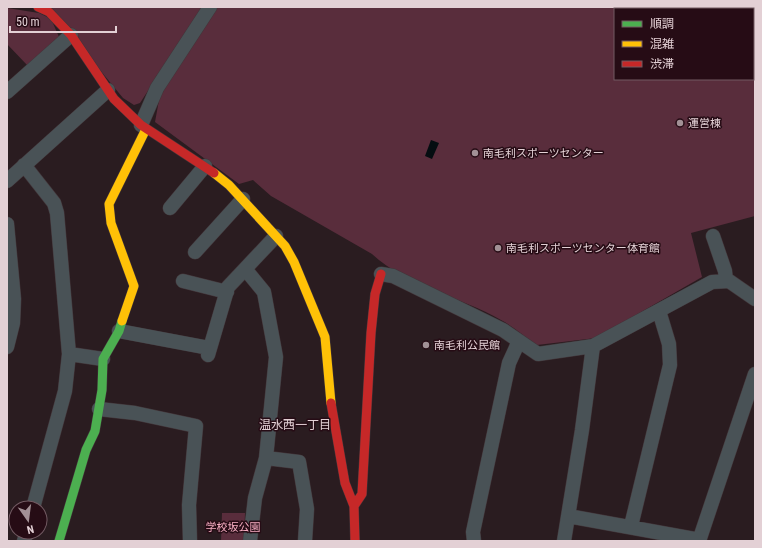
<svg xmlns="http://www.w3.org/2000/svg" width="762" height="548" font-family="'Roboto Condensed','Noto Sans JP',sans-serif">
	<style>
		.green { fill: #592d3c; fill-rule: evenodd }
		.water { fill: #050d11 }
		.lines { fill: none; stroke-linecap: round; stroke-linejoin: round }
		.street-casing { stroke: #43363a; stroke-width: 15 }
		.fast-casing { stroke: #43363a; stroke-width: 10 }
		.slow-casing { stroke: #43363a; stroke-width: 10 }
		.jam-casing { stroke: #43363a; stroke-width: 10 }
		.street { stroke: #495256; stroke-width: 14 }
		.fast { stroke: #4caf50; stroke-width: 9 }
		.slow { stroke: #ffc107; stroke-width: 9 }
		.jam { stroke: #c62828; stroke-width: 9 }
		.poi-dot { fill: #a29196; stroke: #260c15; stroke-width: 1.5 }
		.labels { text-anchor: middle; stroke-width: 3; stroke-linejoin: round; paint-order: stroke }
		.poi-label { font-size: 11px; fill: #e3d0d5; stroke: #260c15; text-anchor: start }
		.park-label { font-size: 11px; fill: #f6adc2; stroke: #260c15 }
		.neighbourhood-label { font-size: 12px; fill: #e3d0d5; stroke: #260c15 }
	</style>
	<rect width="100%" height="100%" fill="#2a1c20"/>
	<!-- green -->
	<path class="green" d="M48 7H203L140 103 134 105 123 98Z
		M214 7H755V216L691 233 702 277 596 338 537 345C525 337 514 327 501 320 461 297 406 286 372 254L271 196 253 180 239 184 155 122 161 89ZM615 9H753V79H615Z
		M7 8 39 13 51 19 60 39 27 65 7 44Z
		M222 513H245L244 541H221Z"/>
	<!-- water -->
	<path class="water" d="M431 140 439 143 432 159 425 156Z"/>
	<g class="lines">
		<defs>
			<path id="street" d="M7 92 71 35
				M141 125 157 88 210 7
				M24 165 54 203 57 213 69 354 65 391 33 508
				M7 181 108 90
				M170 208 205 166
				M7 224 14 299 13 323 7 347
				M713 236 725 271 726 280
				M195 252 243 199
				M246 270 264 292 276 357 266 458 255 498 250 541
				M381 274 393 276 503 330 538 354 593 346 712 282 729 281 755 299
				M183 281 227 292
				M119 331 209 348
				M69 354 103 359
				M208 355 228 287 276 236
				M99 409 135 413 196 426 189 505 190 541
				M266 458 299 462 307 509 305 541
				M568 516 700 540
				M631 526 670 365 669 344 659 311
				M24 541 27 532
				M474 541 473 532 509 363 519 341
				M564 541 582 430 593 346
				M699 541 755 374"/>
			<path id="fast" d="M59 541 86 450 95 431 102 390 103 359 119 331 122 321"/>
			<path id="slow" d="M214 173 229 185 285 246 294 262 325 337 331 403
				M122 321 134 286 111 223 109 204 146 129"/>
			<path id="jam" d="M38 7 49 12 71 35 114 99 141 125 214 173
				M331 403 345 483 354 506 355 541
				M354 506 362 494 371 333 375 294 381 274"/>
		</defs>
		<!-- street casing -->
		<use href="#street" class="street-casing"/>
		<!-- fast casing -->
		<use href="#fast" class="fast-casing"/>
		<!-- slow casing -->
		<use href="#slow" class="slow-casing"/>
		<!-- jam casing -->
		<use href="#jam" class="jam-casing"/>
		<!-- street -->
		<use href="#street" class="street"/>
		<!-- fast -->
		<use href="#fast" class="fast"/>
		<!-- slow -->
		<use href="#slow" class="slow"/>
		<!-- jam -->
		<use href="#jam" class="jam"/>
	</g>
	<!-- markers -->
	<g class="poi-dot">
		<circle cx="680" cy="123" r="4"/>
		<circle cx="475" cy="153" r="4"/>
		<circle cx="498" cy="248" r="4"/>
		<circle cx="426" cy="345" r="4"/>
	</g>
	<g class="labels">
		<!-- poi labels -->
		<g class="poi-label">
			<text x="688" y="127">運営棟</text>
			<text x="483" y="157">南毛利スポーツセンター</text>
			<text x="506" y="252">南毛利スポーツセンター体育館</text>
			<text x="434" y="349">南毛利公民館</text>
		</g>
		<!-- park labels -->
		<g class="park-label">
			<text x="233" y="531">学校坂公園</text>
		</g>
		<!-- neighbourhood labels -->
		<g class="neighbourhood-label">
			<text x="295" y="429">温水西一丁目</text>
		</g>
	</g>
	<!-- border -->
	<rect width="762" height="548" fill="none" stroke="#e3d0d5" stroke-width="16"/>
	<!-- legend -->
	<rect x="614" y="8" width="140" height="72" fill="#260c15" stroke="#725a62"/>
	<rect x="622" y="21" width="20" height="6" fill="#4caf50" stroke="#725a62"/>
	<text x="650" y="28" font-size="12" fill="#e3d0d5">順調</text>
	<rect x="622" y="41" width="20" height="6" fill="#ffc107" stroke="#725a62"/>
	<text x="650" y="48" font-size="12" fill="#e3d0d5">混雑</text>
	<rect x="622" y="61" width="20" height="6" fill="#c62828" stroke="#725a62"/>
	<text x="650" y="68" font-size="12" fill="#e3d0d5">渋滞</text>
	<!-- north arrow -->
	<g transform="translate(28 520) rotate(166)"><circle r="19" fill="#260c15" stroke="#725a62"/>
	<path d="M0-3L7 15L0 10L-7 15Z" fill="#a29196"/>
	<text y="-6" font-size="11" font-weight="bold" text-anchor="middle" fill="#e3d0d5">N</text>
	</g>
	<!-- scale -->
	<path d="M10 26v6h106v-6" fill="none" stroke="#e3d0d5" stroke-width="2"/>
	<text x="16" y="26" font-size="12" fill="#e3d0d5" stroke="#260c15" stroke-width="3" paint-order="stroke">50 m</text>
</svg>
